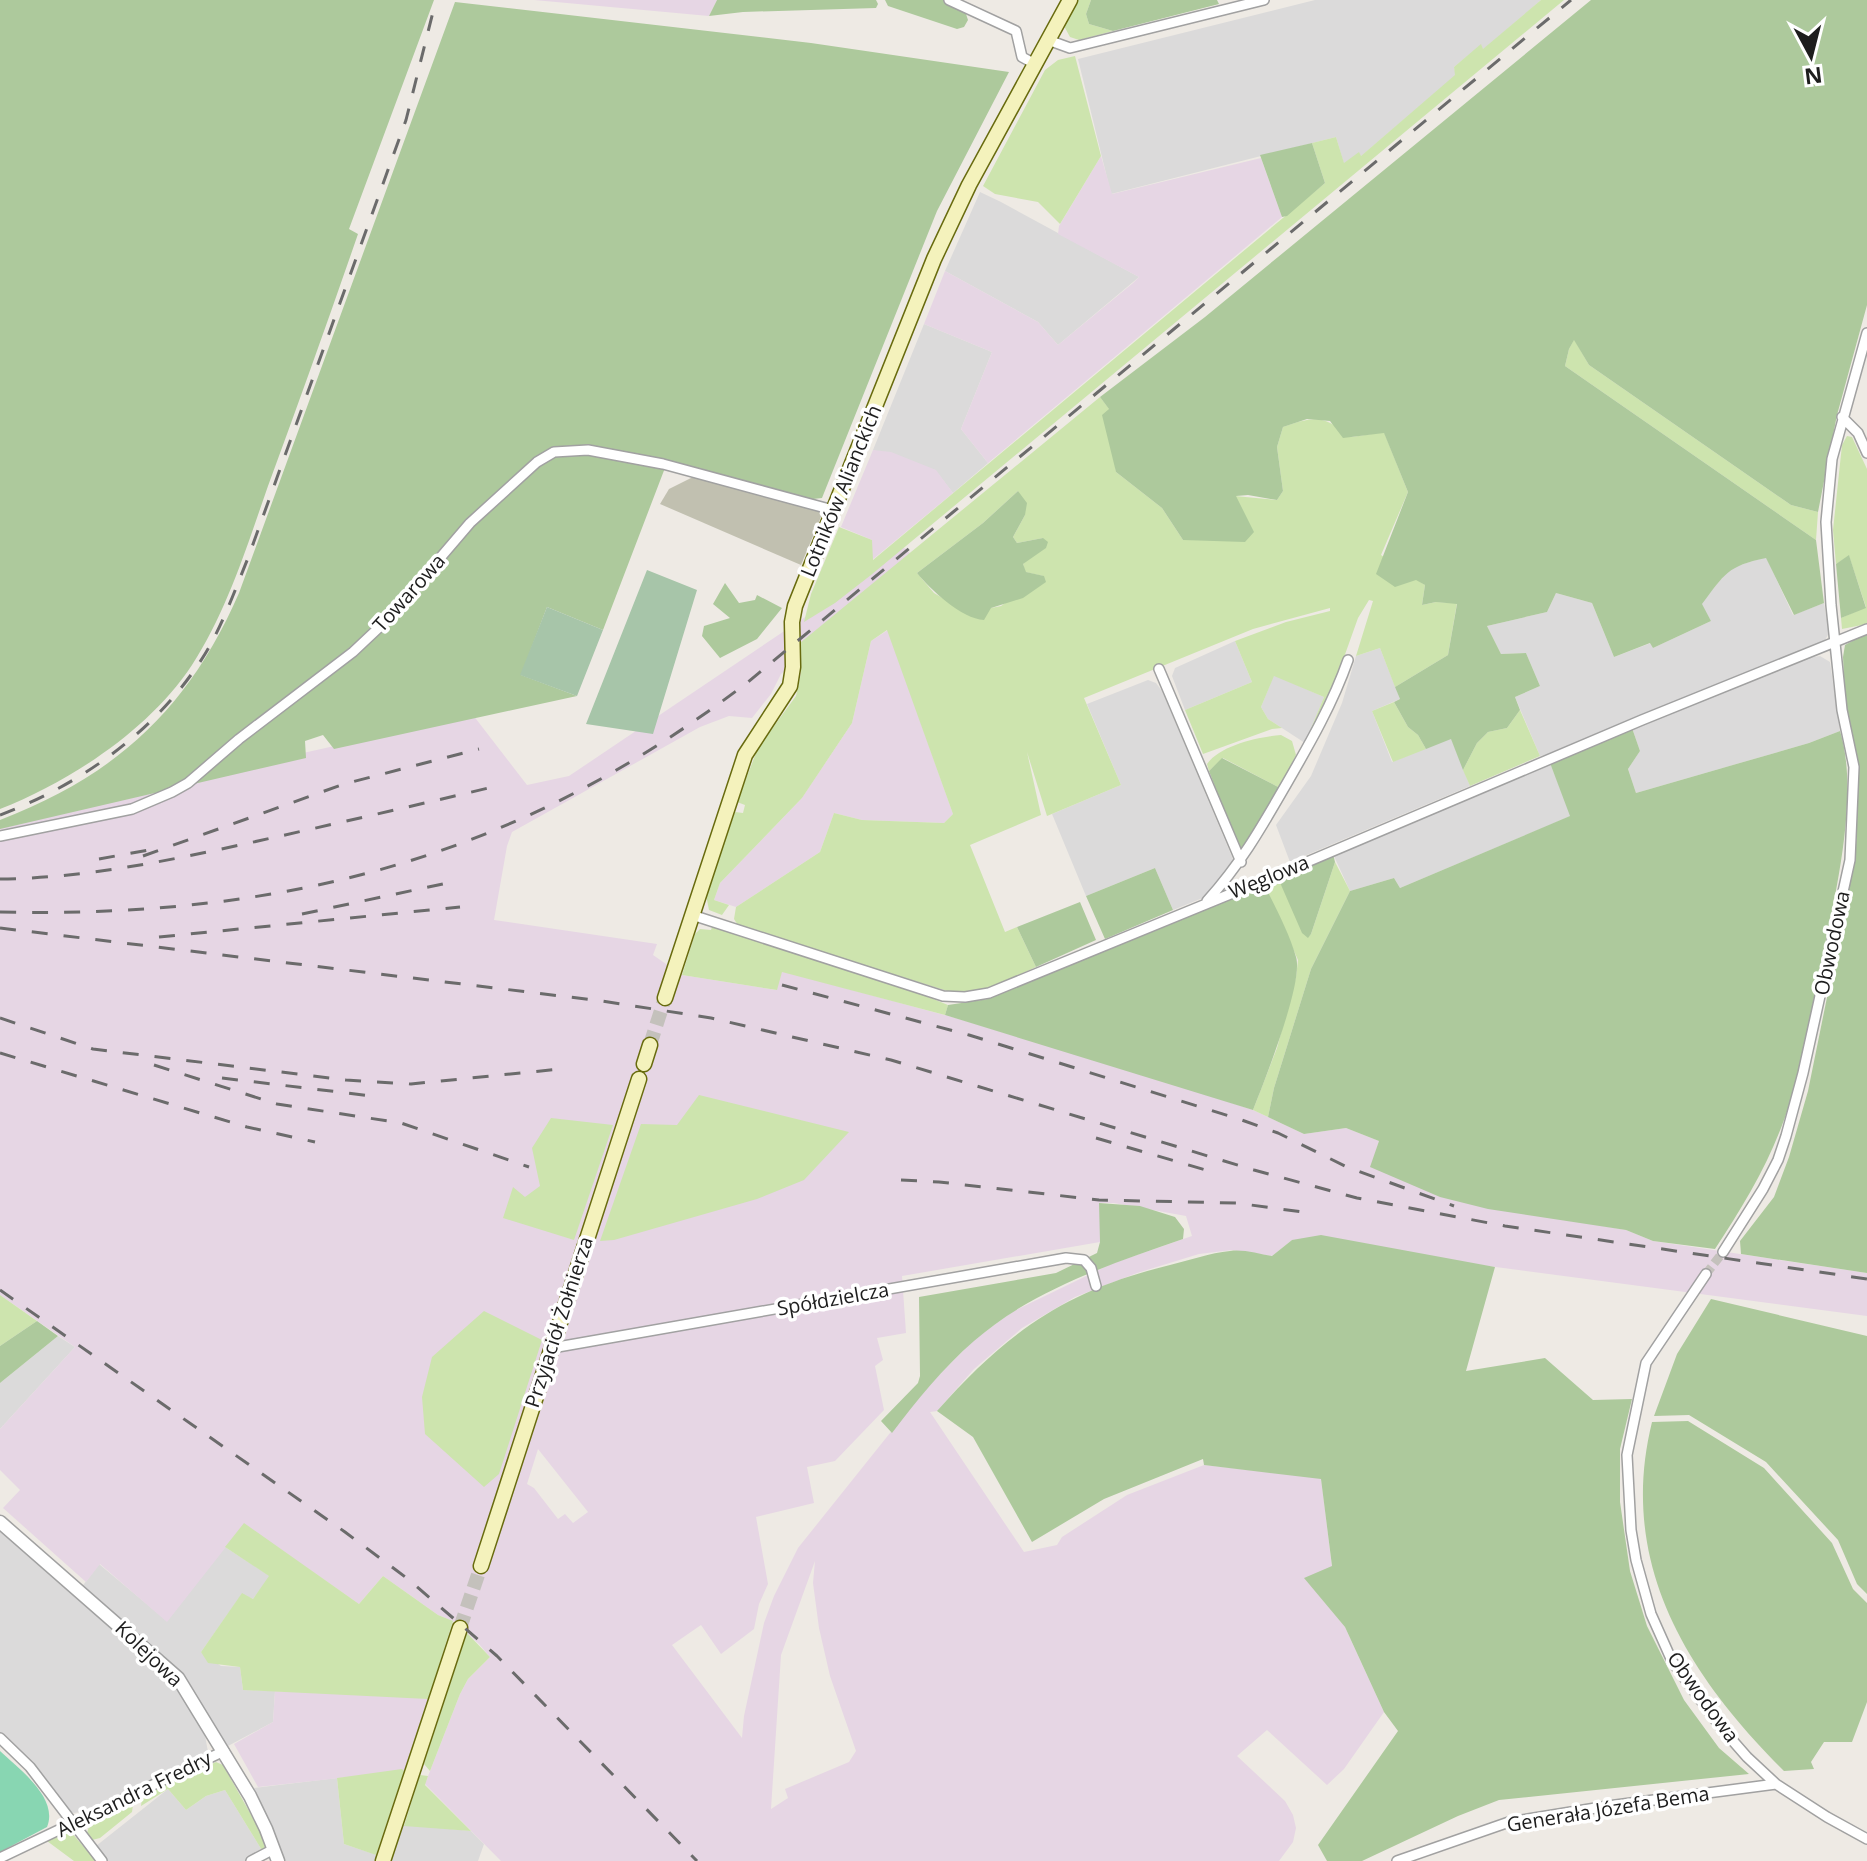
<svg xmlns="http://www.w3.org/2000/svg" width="1867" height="1861" font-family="'Open Sans',sans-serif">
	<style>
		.residential { fill: #dbdada }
		.industrial { fill: #e6d6e4; fill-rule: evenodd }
		.construction { fill: #c1c0b0 }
		.grass { fill: #cde4ae; fill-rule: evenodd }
		.forest { fill: #adc99c }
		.cemetery { fill: #a7c5a9 }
		.pitch { fill: #88d6b2 }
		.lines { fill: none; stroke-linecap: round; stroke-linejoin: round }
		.minor-tunnel { stroke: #c4c1bc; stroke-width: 9; stroke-dasharray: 9 4.5; stroke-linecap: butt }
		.secondary-tunnel { stroke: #c4c1bc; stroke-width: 14; stroke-dasharray: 14 7; stroke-linecap: butt }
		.minor-casing { stroke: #a1a1a1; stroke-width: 12 }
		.tertiary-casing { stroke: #a1a1a1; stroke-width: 15 }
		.secondary-casing { stroke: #686b0e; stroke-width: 17 }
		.minor { stroke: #fff; stroke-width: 9 }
		.tertiary { stroke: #fff; stroke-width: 12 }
		.secondary { stroke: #f4f2bc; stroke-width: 14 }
		.rail { stroke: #6b6b6b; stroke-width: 3; stroke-dasharray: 16 16; stroke-linecap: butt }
		.labels { text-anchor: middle; stroke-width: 7; stroke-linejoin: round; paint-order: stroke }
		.street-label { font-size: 20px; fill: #1d1d1d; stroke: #fff }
	</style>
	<rect width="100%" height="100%" fill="#eeeae4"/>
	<!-- residential -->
	<path class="residential" d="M1315 0H1541L1483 50 1481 45 1454 67 1456 75 1360 157 1359 153 1344 164 1336 137 1111 194 1078 59Z
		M980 192 1001 202 1139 277 1058 345 1038 322 945 271Z
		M924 324 992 352 961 429 988 463 953 493 935 470 873 450Z
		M1766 557 1793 615 1824 603 1829 633 1825 640 1545 755 1540 756 1515 697 1540 686 1526 653 1501 654 1487 626 1547 612 1556 593 1592 603 1614 657 1651 643 1653 648 1711 621 1701 604 1730 568Z
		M1235 641 1252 682 1185 710 1172 676 1175 668Z
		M1380 648 1400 699 1372 711 1392 762 1451 738 1470 786 1290 862 1276 825 1311 776 1342 703 1356 656Z
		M1820 656 1830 662 1840 731 1809 743 1636 793 1628 769 1640 751 1632 728 1693 702 1808 658Z
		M1274 675 1324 697 1305 743 1268 719 1261 707Z
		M1148 680 1156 683 1162 691 1235 864 1205 897 1173 910 1155 868 1086 896 1052 814 1121 785 1087 704Z
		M1550 763 1571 816 1400 888 1394 878 1350 891 1333 854Z
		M58 1336 75 1347 0 1429V1383Z
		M0 1529 168 1674 204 1730 208 1752 87 1811 74 1813 70 1811 41 1774 0 1732Z
		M225 1547 270 1576 253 1599 242 1594 201 1652 221 1666 240 1667 243 1690 275 1691 273 1722 228 1746 181 1673 81 1588 99 1564 167 1621Z
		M337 1778 344 1844 380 1856 378 1861H285L275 1833 254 1788Z
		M168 1789 186 1810 206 1796 225 1790 263 1852 247 1861H108L96 1846Z
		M401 1824 471 1831 484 1844 478 1861H387Z"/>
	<!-- industrial -->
	<path class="industrial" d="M534 0H717L709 16Z
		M1101 156 1112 194 1261 158 1282 217 988 463 961 429 992 352 924 324 945 271 1038 322 1058 345 1133 283 1139 277 1058 234 1059 226Z
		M873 450 891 452 936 470 953 493 872 560V540L841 527Z
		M900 544 913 556 781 674 771 694 752 718 729 716 700 727 512 832 507 846 494 920 657 944 653 955 682 975 776 990 782 971 959 1019 1171 1083 1253 1110 1304 1134 1346 1128 1379 1141 1371 1167 1488 1206 1626 1230 1653 1241 1867 1273V1316L1292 1240 1272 1256 1232 1250 1199 1254 1137 1273 1075 1297 1022 1328 974 1369 937 1411 930 1412 1024 1552 1057 1545 1062 1537 1127 1495 1204 1465 1321 1478 1332 1567 1305 1578 1345 1627 1384 1712 1344 1769 1327 1785 1267 1730 1237 1756 1285 1801 1293 1815 1296 1828 1293 1842 1279 1861H501L425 1784 460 1694 468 1679 490 1657 479 1644 453 1621 438 1615 383 1576 359 1604 244 1524 167 1622 100 1564 86 1582 3 1508 20 1490 0 1470V1429L75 1347 0 1295V824L124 793 473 715 527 785 569 776 835 597ZM1100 1203H1114L1186 1216 1192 1236 1111 1264 1012 1312 974 1340 926 1388 798 1548 774 1596 764 1623 744 1716 742 1738 672 1645 701 1625 721 1654 754 1629 759 1604 768 1584 756 1517 814 1503 807 1467 835 1461 884 1410 875 1366 883 1360 877 1338 906 1333 902 1276 1100 1242ZM538 1449 588 1512 573 1523 565 1514 558 1519 534 1488 527 1484ZM815 1561 813 1583 819 1628 830 1676 856 1751 849 1762 785 1789 788 1798 771 1809 781 1655Z
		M888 630 953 814 944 823 862 820 834 813 820 852 736 907 714 900 720 883 802 798 852 723 871 641Z
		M275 1691 404 1696 428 1699 404 1771 258 1787 234 1744 273 1722Z"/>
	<!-- construction -->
	<path class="construction" d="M693 477 823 512 801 565 660 504 669 489Z"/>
	<!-- grass -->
	<path class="grass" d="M1077 0H1091L1086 14 1089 24 1113 31 1079 40 1070 37 1064 26Z
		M1541 0H1564L871 575 835 603 804 622 811 594 839 527 872 540 873 560 1325 183 1312 143 1336 137 1344 163 1359 152 1361 156 1455 75 1454 67 1481 44 1483 49Z
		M1075 56 1101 156 1060 224 1038 202 995 194 983 186 1045 70 1058 60Z
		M1574 339 1589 365 1791 505 1818 512 1816 540 1565 366 1569 349Z
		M1100 397 1110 410 1116 472 1162 508 1183 540 1235 496 1277 500 1283 491 1277 447 1283 427C1317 415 1323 416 1352 437L1384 432 1408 492 1381 555 1425 585 1422 605 1436 602 1457 603 1448 655 1395 687 1380 648 1356 656 1373 601 1369 600 1358 618 1333 688 1305 743 1324 697 1274 676 1261 707 1268 719 1282 728 1272 729 1203 754 1185 710 1252 682 1235 641 1286 622 1330 611V608L1253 629 1084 698 1121 785 1047 816 1027 752 1041 815 970 845 1005 932 1017 927 1036 967 986 990 954 993 739 927 734 919 736 907 820 852 834 813 862 820 944 823 953 814 887 630 871 641 852 723 802 798 720 883 714 900 729 905 722 915 709 910 706 895 735 812 743 813 745 805 737 802 758 748 796 696 801 673 800 643ZM1018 491 1025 515 1013 537 1017 543 1043 538 1023 564 1025 572 1043 576 1001 606 991 608 956 606 934 593 917 573 983 523Z
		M1847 436 1852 437 1867 469V624L1842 629 1841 618 1866 607 1849 556 1836 564 1833 530 1842 445Z
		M1394 702 1408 727 1418 735 1426 749 1393 762 1372 711Z
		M1520 710 1540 756 1470 786 1463 770 1477 743 1488 732 1507 728Z
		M1281 735 1292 741 1296 755 1280 788 1223 758 1209 771 1207 764C1221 745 1258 737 1281 735Z
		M1335 862 1350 891 1311 969 1274 1088 1268 1117 1253 1110 1277 1048 1296 977 1298 960 1264 884 1278 878 1308 937 1311 934Z
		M712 927 921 994 948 1005 945 1015 782 972 777 990 682 975 695 934 700 929 711 930Z
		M699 1095 849 1132 804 1180 757 1199 614 1240 600 1241 641 1124 677 1125Z
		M551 1118 613 1125 574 1240 503 1218 513 1187 525 1197 540 1186 532 1148Z
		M0 1295 37 1321 0 1346Z
		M484 1311 542 1340 499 1474 484 1487 425 1434 422 1397 432 1357Z
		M244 1523 359 1604 383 1576 438 1615 453 1621 428 1699 243 1690 240 1667 208 1663 201 1652 242 1593 253 1599 269 1576 225 1547Z
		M467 1633 490 1657 468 1679 460 1694 430 1771 424 1764Z
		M216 1762 223 1765 263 1836 265 1847 263 1852 225 1790 206 1796 186 1810 168 1789 141 1806 142 1798 146 1794Z
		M402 1769 404 1771 376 1855 344 1844 337 1778Z
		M420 1775 428 1776 425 1785 471 1831 404 1826Z
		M127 1803 133 1805 132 1812 100 1838 92 1840 87 1833 91 1820Z
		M71 1832 96 1861H74L47 1841Z"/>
	<!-- forest -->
	<path class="forest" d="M0 0H434L349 229 358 234C329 318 299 402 268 486 247 546 227 611 192 665 149 730 71 781 0 809Z
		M717 0H876L878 4 876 8 743 12 709 16Z
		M885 0H945L964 8 968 20 964 27 957 29 888 6Z
		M1091 0H1217L1219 4 1113 31 1089 24 1086 14Z
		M1591 0H1867V305L1837 415 1818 512 1791 505 1589 365 1574 340 1569 349 1565 366 1816 540 1824 603 1794 615 1766 558C1727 566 1725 574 1702 604L1711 621 1653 648 1650 643 1614 657 1592 603 1556 593 1547 612 1487 626 1501 654 1526 653 1540 686 1515 697 1520 710 1507 728 1488 732 1477 743 1463 770 1451 739 1426 749 1418 735 1408 727 1394 702 1400 699 1395 687 1448 655 1457 604 1436 602 1422 605 1425 585 1416 580 1395 587 1376 574 1408 492 1384 433 1343 438 1330 421 1307 419 1283 427 1277 447 1283 491 1277 500 1248 495 1236 496 1254 532 1245 542 1183 540 1162 508 1116 472 1102 415 1109 409 1100 397 1205 317Z
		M455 2 811 43 1009 72 937 211 822 498 813 499 668 460 603 630 547 607 521 675 577 696 334 749 323 735 305 741 306 758 0 829V820C117 775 189 708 239 593Z
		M1312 143 1325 183 1287 216 1282 217 1260 155Z
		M1018 491 1027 503 1025 515 1013 537 1017 543 1043 538 1048 542 1046 548 1023 564 1026 572 1044 576 1046 582 1023 598 991 608 984 620C962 619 930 589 917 573L983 523Z
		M1849 555 1866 608 1841 618 1836 564Z
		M725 583 739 603 755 600 757 595 782 608 757 639 720 658 702 636 704 626 730 618 713 604Z
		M1867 633V1273L1741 1254 1740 1241 1774 1197 1789 1157 1808 1091 1851 879 1857 836V790L1855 751 1845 697 1843 657 1845 645Z
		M1632 728 1640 751 1628 769 1636 793 1809 743 1840 731C1861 799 1832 908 1818 978 1808 1025 1801 1075 1784 1120 1767 1167 1742 1208 1715 1249L1653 1241 1626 1230 1488 1209 1440 1197 1370 1167 1379 1141 1346 1128 1304 1134 1268 1117 1274 1088 1311 969 1350 891 1394 878 1400 888 1570 816 1550 763Z
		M1222 758 1280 788 1244 850 1238 846 1209 771Z
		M1333 854 1335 862 1311 934 1308 938 1302 933 1278 878Z
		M1155 868 1173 910 1105 939 1086 896Z
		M1264 884C1275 907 1289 932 1296 957 1304 982 1264 1082 1253 1110L945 1015 948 1005 988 999Z
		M1080 902 1096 940 1036 967 1017 927Z
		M1099 1203 1140 1206 1175 1217 1184 1229 1183 1239C1111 1264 1032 1290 974 1341 943 1368 917 1400 892 1433L881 1421 918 1383 920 1376 919 1297 1056 1273 1097 1253 1100 1242Z
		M1321 1235 1495 1267 1466 1371 1545 1358 1593 1400 1632 1399 1620 1449V1502L1630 1571 1647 1626 1684 1700 1719 1748 1749 1774 1499 1800 1458 1816 1362 1861H1327L1318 1845 1398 1731 1384 1712 1345 1627 1304 1578 1332 1566 1321 1479 1204 1465 1203 1459 1104 1499 1032 1542 973 1437 937 1411C1007 1332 1066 1290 1170 1265 1190 1260 1210 1253 1230 1251 1243 1249 1259 1254 1272 1256L1292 1240Z
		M1711 1299 1867 1336V1594L1857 1584 1838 1540 1766 1462 1689 1415 1654 1416 1677 1354Z
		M37 1321 58 1336 0 1383V1346Z
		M1688 1421 1764 1468 1832 1543 1853 1589 1867 1603V1702L1852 1742H1824L1811 1762 1814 1769 1784 1771C1688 1675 1617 1564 1652 1422Z"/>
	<!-- cemetery -->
	<path class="cemetery" d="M647 570 697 590 653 734 586 724Z
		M547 607 603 630 577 696 520 675Z"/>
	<!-- pitch -->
	<path class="pitch" d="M0 1751C19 1769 59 1798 47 1827L0 1852Z"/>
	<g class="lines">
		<!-- minor-tunnel -->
		<path class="minor-tunnel" d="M1706 1274 1723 1252"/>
		<!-- secondary-tunnel -->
		<path class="secondary-tunnel" d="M650 1045 665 998
			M460 1628 481 1566"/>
		<defs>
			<path id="minor" d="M949 0 1016 31 1022 57 1035 64
				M1048 40 1070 48 1264 0
				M1842 417 1858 433 1867 453
				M1159 669 1241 862
				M0 836 132 809 172 792 188 783 239 739 353 652 387 620 470 523 537 462 554 452 588 450 663 464 833 510
				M1207 901C1242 862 1261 828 1287 783 1310 743 1333 703 1348 660
				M692 915 943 996 965 997 989 993 1267 879 1642 720 1867 629
				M1723 1252 1763 1189 1778 1160 1786 1136 1803 1073 1850 860 1854 767 1842 710 1831 605 1826 522 1832 459 1867 333
				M1706 1274 1646 1363 1627 1455 1631 1530 1636 1560 1651 1614 1672 1661 1719 1725 1747 1757 1776 1784 1827 1817 1867 1839
				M552 1348 1066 1258 1084 1260 1091 1268 1096 1286
				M0 1738 30 1767 102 1861
				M0 1858 224 1751
				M251 1861 274 1849
				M1397 1861 1509 1822 1608 1806 1776 1784"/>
			<path id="tertiary" d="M0 1522 178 1678 250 1796 266 1829 278 1861"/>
			<path id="secondary" d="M665 998 745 755 790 686 793 667 792 622 795 606 934 259 969 185 1070 0
				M644 1064 650 1045
				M481 1566 639 1079
				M383 1861 460 1628"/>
		</defs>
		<!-- minor casing -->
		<use href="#minor" class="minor-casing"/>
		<!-- tertiary casing -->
		<use href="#tertiary" class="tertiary-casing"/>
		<!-- secondary casing -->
		<use href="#secondary" class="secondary-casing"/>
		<!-- minor -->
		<use href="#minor" class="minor"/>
		<!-- tertiary -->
		<use href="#tertiary" class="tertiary"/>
		<!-- secondary -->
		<use href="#secondary" class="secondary"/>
		<!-- rail -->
		<path class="rail" d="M0 815C82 784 158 730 205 654 223 624 235 590 248 558L406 120 436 0
			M143 856 344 784 479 749
			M99 859 154 849
			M0 879C93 878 186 857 276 837 351 820 426 803 501 785
			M0 912C287 918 518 858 748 682L1571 0
			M302 914 452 882
			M0 928 602 1001 711 1018 891 1060 1254 1170 1357 1198 1505 1226 1867 1279
			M159 937 460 907
			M782 985 969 1035 1239 1119 1278 1133 1347 1167 1454 1206
			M0 1018 93 1049 346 1080 411 1084 560 1069
			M0 1053 247 1127 315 1142
			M154 1065 277 1104 401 1123 529 1167
			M222 1078 372 1096
			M1096 1138 1216 1173
			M901 1180 939 1182 1099 1200 1236 1203 1310 1213
			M0 1290 345 1532 408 1579 497 1656 697 1861"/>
	</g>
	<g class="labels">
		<!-- street labels -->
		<g class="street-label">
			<text transform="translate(841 491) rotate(-68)" y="7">Lotników Alianckich</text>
			<text transform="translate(409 593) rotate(-48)" y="7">Towarowa</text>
			<text transform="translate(1269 877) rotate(-22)" y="7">Węglowa</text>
			<text transform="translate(1832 943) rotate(-78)" y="7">Obwodowa</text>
			<text transform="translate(833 1299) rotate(-10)" y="7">Spółdzielcza</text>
			<text transform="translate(559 1322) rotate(-72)" y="7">Przyjaciół Żołnierza</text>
			<text transform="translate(149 1654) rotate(44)" y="7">Kolejowa</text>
			<text transform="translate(1703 1697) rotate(54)" y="7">Obwodowa</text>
			<text transform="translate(134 1794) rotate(-26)" y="7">Aleksandra Fredry</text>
			<text transform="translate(1608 1809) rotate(-9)" y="7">Generała Józefa Bema</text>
		</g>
	</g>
	<!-- north arrow -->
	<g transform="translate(1811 56) rotate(173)" stroke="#ffffff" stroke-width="6" paint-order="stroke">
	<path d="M0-6L14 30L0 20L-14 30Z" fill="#1d1d1d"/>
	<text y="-12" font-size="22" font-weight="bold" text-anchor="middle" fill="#1d1d1d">N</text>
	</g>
</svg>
